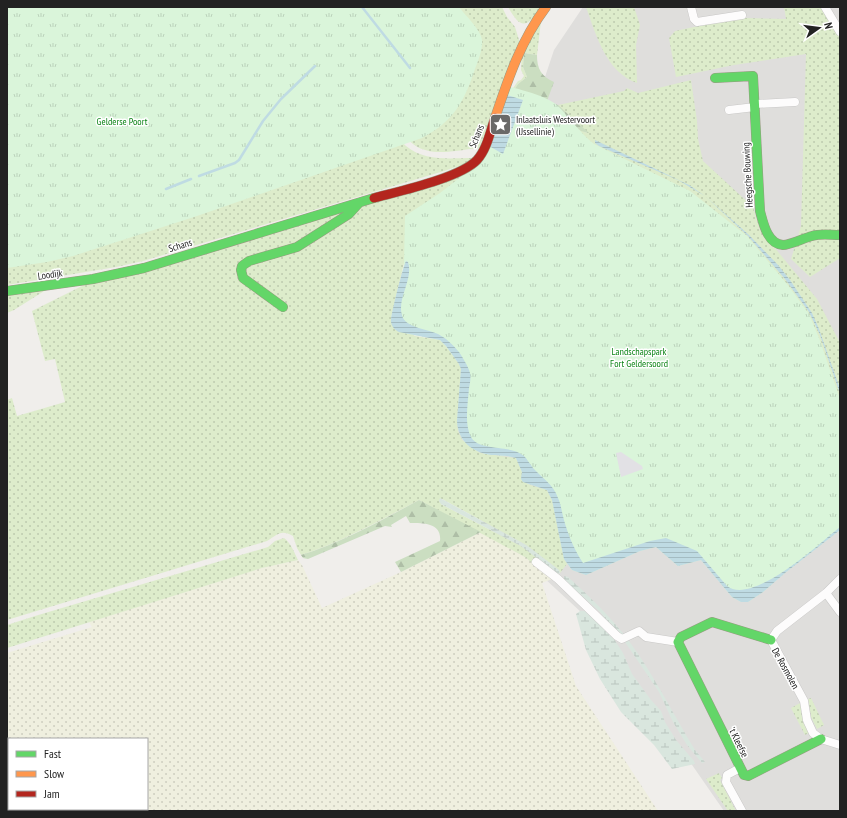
<svg xmlns="http://www.w3.org/2000/svg" width="847" height="818" font-family="'PT Sans Narrow',sans-serif">
	<style>
		.residential { fill: #dfdedc }
		.farmland { fill: url(#farmland-dots); fill-rule: evenodd }
		.grass { fill: url(#grass-dots) }
		.forest { fill: url(#forest-firs) }
		.wetland { fill: url(#wetland-marsh) }
		.park { fill: url(#park-tufts) }
		.plaza { fill: #e2e1e5 }
		.water { fill: url(#water-rules) }
		.lines { fill: none; stroke-linecap: round; stroke-linejoin: round }
		.stream { stroke: #bfdbe3; stroke-width: 2.5 }
		.street-casing { stroke: #c9c8c7; stroke-width: 9 }
		.fast-casing { stroke: #999a82; stroke-width: 10 }
		.slow-casing { stroke: #999a82; stroke-width: 10 }
		.jam-casing { stroke: #999a82; stroke-width: 10 }
		.street { stroke: #fdfcfc; stroke-width: 8 }
		.fast { stroke: #63d668; stroke-width: 9 }
		.slow { stroke: #ff974d; stroke-width: 9 }
		.jam { stroke: #b3261e; stroke-width: 9 }
		.labels { text-anchor: middle; stroke-width: 3; stroke-linejoin: round; paint-order: stroke }
		.poi-label { font-size: 10px; fill: #222; stroke: #fff; text-anchor: start }
		.park-label { font-size: 10px; fill: #0c8416; stroke: #fff }
		.street-label { font-size: 10px; fill: #222; stroke: #fff }
	</style>
	<defs>
		<pattern id="farmland-dots" width="8" height="8" patternUnits="userSpaceOnUse"><rect width="8" height="8" fill="#efefdf"/><path d="M2 2h.1M6 6h.1" fill="none" stroke="#cdcdbf" stroke-width="1.8" stroke-linecap="round"/></pattern>
		<pattern id="grass-dots" width="8" height="8" patternUnits="userSpaceOnUse"><rect width="8" height="8" fill="#ddeccb"/><path d="M2 2h.1M6 6h.1" fill="none" stroke="#bdcaae" stroke-width="1.8" stroke-linecap="round"/></pattern>
		<pattern id="forest-firs" width="22" height="20" patternUnits="userSpaceOnUse"><rect width="22" height="20" fill="#cbdec1"/><path d="M5 1l3.5 6h-7zM16 11l3.5 6h-7z" fill="#aebea6"/></pattern>
		<pattern id="wetland-marsh" width="20" height="14" patternUnits="userSpaceOnUse"><rect width="20" height="14" fill="#d9e6de"/><path d="M1 5h8M5 5V1M11 12h8M15 12V8" fill="none" stroke="#bac5be"/></pattern>
		<pattern id="park-tufts" width="24" height="20" patternUnits="userSpaceOnUse"><rect width="24" height="20" fill="#daf5da"/><path d="M3 7l-1-3M5 7V3M7 7l1-3M15 17l-1-3M17 17v-4M19 17l1-3" fill="none" stroke="#bbd2bb"/></pattern>
		<pattern id="water-rules" width="6" height="5" patternUnits="userSpaceOnUse"><rect width="6" height="5" fill="#bfdbe3"/><path d="M0 2.5h6" fill="none" stroke="#a4bcc2"/></pattern>
	</defs>
	<rect width="100%" height="100%" fill="#f0eeeb"/>
	<!-- residential -->
	<path class="residential" d="M583 7H840V811H724L595 625 417 461 554 50Z"/>
	<!-- farmland -->
	<path class="farmland" d="M481 532 525 557 552 579 542 583 576 686 658 811H7V653L92 627 89 622 262 568 298 560 302 565 322 608 401 572ZM9 739H147V809H9Z"/>
	<!-- grass -->
	<path class="grass" d="M7 7H502L507 17 515 27 520 43 479 148C458 150 431 158 413 144 405 138 398 129 392 121L389 128C395 134 400 141 406 146 425 162 451 158 473 158L471 162 444 171 143 261 116 267 7 285Z
		M508 7H543C527 26 522 32 508 7Z
		M586 7H634L640 25 636 45 637 83C606 72 596 35 586 7Z
		M784 7H823L840 35V232L798 236 801 226 806 54 734 65 676 77 669 38 675 31 718 22 745 18 786 19Z
		M541 21 537 55 524 53 523 67 527 77 518 84 512 93 511 91 518 81 521 80 524 76 521 70 522 53Z
		M691 80 697 121 698 139 703 161 753 207 760 230 817 299 840 343V527L701 555 570 513 507 444 558 497 470 376 405 292 404 263 391 318 415 336 440 340 446 346 459 364 461 369 457 421 458 431 462 440 480 453 516 458 522 472 521 479 530 485 547 490 552 500 564 559 567 564 560 573 559 570 526 545 442 499 441 504 521 546 559 574 554 581 525 557 419 500C383 519 340 543 301 555L297 548 293 536C281 529 278 534 267 541L7 620V400L12 398 17 416 65 402 55 359 45 361 32 311 90 282 442 180 543 112 587 133 558 105 624 91 627 88 638 93Z
		M837 237 840 244V258L810 277 791 259 796 243 816 238Z
		M49 288 14 310 7 313V294Z
		M284 538C291 543 294 552 298 560L262 568 7 648V625L35 616 268 547 275 541Z
		M811 698 824 725 817 729 811 717 808 699Z
		M802 702 811 732 805 735 791 708Z
		M719 773 722 778 720 780 736 811H728L706 779Z"/>
	<!-- forest -->
	<path class="forest" d="M524 53 537 55C537 69 541 76 554 82L547 101 558 105 589 133 581 131 575 126 512 93 518 84 527 77 523 67Z
		M419 500 481 532 401 572 395 562 440 541C442 523 424 523 410 523L406 516 391 525 392 527 385 526 308 559 303 558 301 555C341 543 382 520 419 500Z"/>
	<!-- wetland -->
	<path class="wetland" d="M440 498 526 545 559 570 560 573 558 574 521 546 441 504 439 501Z
		M564 576 568 577C590 597 611 617 629 641 654 675 673 714 695 750L705 762 702 763 687 745 673 722 659 692 625 642 599 611 564 580Z
		M580 611H586L614 639 623 653 632 674 651 700 661 711 665 722 676 740 694 761 695 764 672 769 654 745 621 712 600 679 586 650 576 614Z"/>
	<!-- park -->
	<path class="park" d="M7 7H459C465 15 481 30 482 40 483 49 478 61 475 69 464 102 454 121 422 138L197 216 73 256 47 262 7 268Z
		M510 87C523 90 549 97 558 106 571 119 580 133 594 144L690 191 747 236 787 284 809 314 819 338 840 399V530L785 573 763 592 748 602H741L732 597 701 560 678 566 656 547 640 551 586 575 572 570 564 559 552 500 547 490 523 482 521 479 522 472 516 458C508 455 499 456 491 455 472 452 458 441 457 421L461 369 459 364 446 346 440 340 399 332C394 328 391 325 391 318L404 265 405 216 440 193 476 165Z"/>
	<!-- plaza -->
	<path class="plaza" d="M621 452 642 466 643 469 621 477 616 453Z"/>
	<!-- water -->
	<path class="water" d="M507 95 523 100 503 154 489 146Z
		M595 140 689 185 705 196 749 235 778 265 790 280 812 313 819 329 840 389V394L820 335 809 312 785 279 748 236 705 196 693 189 678 180 599 146 595 143Z
		M406 261 408 262C414 280 395 300 403 318 407 327 429 330 438 334 446 338 453 345 459 352 463 358 468 366 470 373 471 378 470 384 469 388 468 403 464 424 471 437 479 452 510 444 524 456 527 459 530 464 533 468 542 478 553 484 558 498 560 502 561 507 562 512 566 530 573 548 583 563L650 541 666 538 697 551 727 586C753 606 820 543 840 527V530L785 573 763 592 748 602H741L732 597 701 560 678 566 656 547 640 551 586 575 572 570 564 559 552 500 547 490 523 482 521 479 522 472 516 458C508 455 499 456 491 455 472 452 458 441 457 421L461 369 459 364 446 346 440 340 399 332C395 330 392 327 391 322 390 317 403 267 406 261Z"/>
	<g class="lines">
		<!-- stream -->
		<path class="stream" d="M362 7 410 68
			M199 176 235 163 239 160 263 121 281 99 315 66
			M166 189 191 179"/>
		<defs>
			<path id="street" d="M691 7 694 19 697 22 742 15
				M825 7 840 32
				M755 104 795 102
				M729 110 755 107
				M536 562 558 579 617 636 622 639 639 631 646 637 678 642
				M840 579 826 593 777 631 771 640 804 701 807 720 813 733 821 739 840 745
				M826 593 840 612
				M740 768 727 775 726 782 742 811"/>
			<path id="fast" d="M715 78 753 76 760 211C763 222 767 244 783 245 790 245 804 238 812 236 821 233 831 235 840 235
				M7 291 93 279 144 268 374 198
				M283 307 243 278 241 270 242 266 249 261 297 247 349 214 359 203
				M771 640 712 622 681 637 678 642 744 775 748 776 821 739"/>
			<path id="slow" d="M495 118C508 79 521 40 546 7"/>
			<path id="jam" d="M374 198C400 191 460 178 477 160 487 149 490 132 495 118"/>
		</defs>
		<!-- street casing -->
		<use href="#street" class="street-casing"/>
		<!-- fast casing -->
		<use href="#fast" class="fast-casing"/>
		<!-- slow casing -->
		<use href="#slow" class="slow-casing"/>
		<!-- jam casing -->
		<use href="#jam" class="jam-casing"/>
		<!-- street -->
		<use href="#street" class="street"/>
		<!-- fast -->
		<use href="#fast" class="fast"/>
		<!-- slow -->
		<use href="#slow" class="slow"/>
		<!-- jam -->
		<use href="#jam" class="jam"/>
	</g>
	<!-- icons -->
	<defs>
		<symbol id="sight-square" viewBox="-11 -11 22 22"><rect x="-9" y="-9" width="18" height="18" rx="4" fill="#6a6968" stroke="#fff"/><path d="M0-6L1.8-2.2L6-1.7L2.9 1.2L3.7 5.4L0 3.3L-3.7 5.4L-2.9 1.2L-6-1.7L-1.8-2.2Z" fill="#fff"/></symbol>
	</defs>
	<g fill-rule="evenodd">
		<use href="#sight-square" x="488" y="112" width="25" height="25"/>
	</g>
	<g class="labels">
		<!-- poi labels -->
		<g class="poi-label">
			<text x="516" y="123">Inlaatsluis Westervoort<tspan x="516" dy="12">(IJssellinie)</tspan></text>
		</g>
		<!-- park labels -->
		<g class="park-label">
			<text x="122" y="125">Gelderse Poort</text>
			<text x="639" y="355">Landschapspark<tspan x="639" dy="12">Fort Geldersoord</tspan></text>
		</g>
		<!-- street labels -->
		<g class="street-label">
			<text transform="translate(476 136) rotate(-68)" y="4">Schans</text>
			<text transform="translate(747 175) rotate(-93)" y="4">Heegsche Bouwing</text>
			<text transform="translate(180 245) rotate(-17)" y="4">Schans</text>
			<text transform="translate(50 274) rotate(-8)" y="4">Loodijk</text>
			<text transform="translate(786 668) rotate(61)" y="4">De Rosmolen</text>
			<text transform="translate(739 742) rotate(64)" y="4">'t Kleefse</text>
		</g>
	</g>
	<!-- border -->
	<rect width="847" height="818" fill="none" stroke="#222222" stroke-width="16"/>
	<!-- legend -->
	<rect x="8" y="738" width="140" height="72" fill="#ffffff" stroke="#a7a7a7"/>
	<rect x="16" y="751" width="20" height="6" fill="#63d668" stroke="#a7a7a7"/>
	<text x="44" y="758" font-size="12" fill="#222222">Fast</text>
	<rect x="16" y="771" width="20" height="6" fill="#ff974d" stroke="#a7a7a7"/>
	<text x="44" y="778" font-size="12" fill="#222222">Slow</text>
	<rect x="16" y="791" width="20" height="6" fill="#b3261e" stroke="#a7a7a7"/>
	<text x="44" y="798" font-size="12" fill="#222222">Jam</text>
	<!-- north arrow -->
	<g transform="translate(819 28) rotate(76)" stroke="#ffffff" stroke-width="3" paint-order="stroke">
	<path d="M0-3L7 15L0 10L-7 15Z" fill="#222222"/>
	<text y="-6" font-size="11" font-weight="bold" text-anchor="middle" fill="#222222">N</text>
	</g>
</svg>
